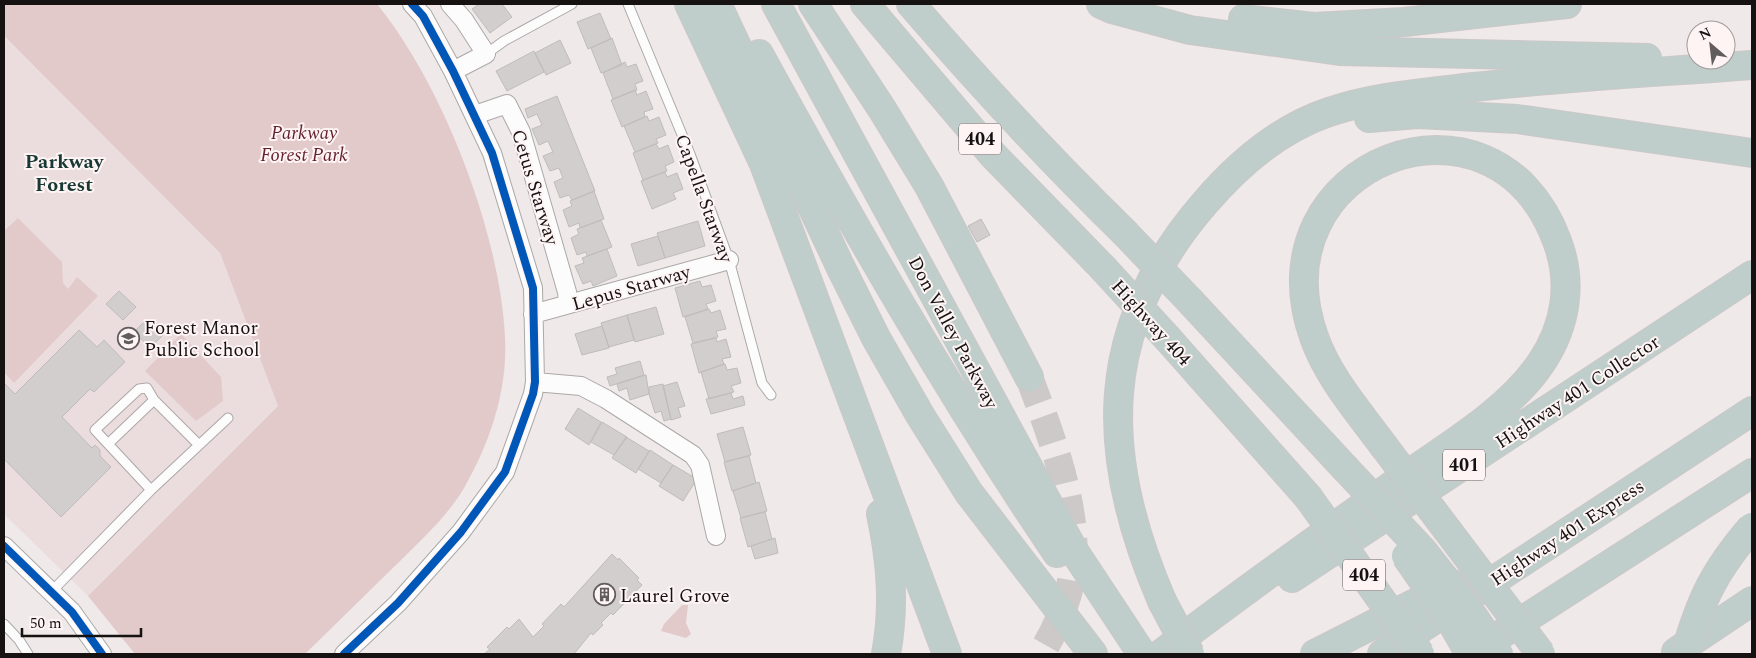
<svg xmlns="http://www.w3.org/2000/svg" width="1756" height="658" font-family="Spectral,serif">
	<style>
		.built { fill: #ebdcdd }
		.green { fill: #e2cacb }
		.building { fill: #d2cece; stroke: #c1bcbc }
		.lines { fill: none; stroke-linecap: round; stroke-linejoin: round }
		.motorway-tunnel { stroke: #cec9c9; stroke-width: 28; stroke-dasharray: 28 14; stroke-linecap: butt }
		.service-casing { stroke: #aca8a8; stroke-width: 11 }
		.minor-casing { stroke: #aca8a8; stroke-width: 20 }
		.motorway-casing { stroke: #cbc8c8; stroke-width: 30 }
		.service { stroke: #fdfcfc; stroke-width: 9 }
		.minor { stroke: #fdfcfc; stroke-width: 18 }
		.motorway { stroke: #bfcdcb; stroke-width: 28 }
		.motorway-bridge-casing { stroke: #cbc8c8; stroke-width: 30; stroke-linecap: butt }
		.motorway-bridge { stroke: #bfcdcb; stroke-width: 28 }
		.cycleway-casing { stroke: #fef4f4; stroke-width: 11 }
		.cycleway { stroke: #0057b8; stroke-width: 8 }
		.labels { text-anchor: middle; stroke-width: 4; stroke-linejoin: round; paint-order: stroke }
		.shield { fill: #fef4f4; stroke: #5c5656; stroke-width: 1 }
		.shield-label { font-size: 18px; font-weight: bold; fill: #161212 }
		.park-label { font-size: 19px; font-style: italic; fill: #631f2b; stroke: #fef4f4 }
		.street-label { font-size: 19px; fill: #161212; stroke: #fef4f4 }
		.poi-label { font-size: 19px; fill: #161212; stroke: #fef4f4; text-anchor: start }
		.neighbourhood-label { font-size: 20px; font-weight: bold; fill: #173834; stroke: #fef4f4 }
	</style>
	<rect width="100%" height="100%" fill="#efe9e9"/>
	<!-- built -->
	<path class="built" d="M4 37 220 253 278 406 88 596 4 514Z"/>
	<!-- green -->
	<path class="green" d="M4 4H377C443 85 500 233 505 337 508 390 490 443 464 488 447 517 420 541 397 564 366 594 336 624 305 654H135L88 596 278 406 220 253 4 36Z
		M18 218 62 262 63 283 68 289 77 277 98 296 14 383 4 372V231Z
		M181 334 221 377 223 401 196 421 145 371Z
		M682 605H688L686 623 691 634 686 638 661 631 664 624Z"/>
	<!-- building -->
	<path class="building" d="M479 4H502L512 17 490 33 472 9Z
		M600 13 611 39 588 49 577 22Z
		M612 38 622 65 601 73 591 48Z
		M560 40 571 63 546 75 535 53Z
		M534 51 544 72 507 91 496 71Z
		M625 62 627 67 636 64 643 81 635 84 637 90 613 99 603 73Z
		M635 90 637 95 646 91 653 109 644 112 645 117 622 127 611 100Z
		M557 96 595 191 572 200 569 195 560 198 554 182 563 178 559 168 550 171 543 156 553 152 548 141 539 145 532 129 542 125 537 114 528 118 525 109Z
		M647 116 649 121 659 117 666 135 656 139 658 143 635 152 624 126Z
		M656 144 659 149 668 145 674 162 665 166 667 171 643 180 633 153Z
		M665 172 667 177 677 173 683 189 673 193 676 199 652 209 641 181Z
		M594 191 604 219 580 228 579 223 569 227 563 210 572 206 570 201Z
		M981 219 990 235 977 242 968 226Z
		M601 220 612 247 587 256 586 252 577 255 571 238 579 234 577 229Z
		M698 221 705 246 665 258 657 233Z
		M658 236 665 258 638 266 631 244Z
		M607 249 617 276 593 286 591 281 583 284 575 266 584 263 582 258Z
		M700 281 702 287 711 285 716 301 706 304 708 309 683 317 675 288Z
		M119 291 136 307 123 320 106 304Z
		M656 307 664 334 635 342 627 315Z
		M709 309 711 313 720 310 726 329 716 331 718 337 693 343 685 317Z
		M627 315 634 340 609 347 601 323Z
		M147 319 163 335 150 348 134 332Z
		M602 326 609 348 582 355 575 334Z
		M79 330 97 347 104 340 125 362 94 392 90 389 62 417 92 448 95 445 100 450V456L111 467 61 517 4 459V383L15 394Z
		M716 338 717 342 726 339 731 357 722 359 724 364 699 373 691 344Z
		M640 361 644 375 610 386 607 377 617 374 615 368Z
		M725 364 727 370 737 368 741 383 731 386 734 392 709 399 701 372Z
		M646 375 649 394 630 400 627 388 619 391 617 384Z
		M677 382 685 406 678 408 681 417 671 420 663 386Z
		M663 384 671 419 664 421 661 411 655 413 649 394V387Z
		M731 393 733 399 743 396 745 405 711 414 706 399Z
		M578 408 601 422 589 445 565 429Z
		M602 422 627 437 614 455 591 442Z
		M743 427 751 455 725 462 717 434Z
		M626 437 649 451 636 473 612 458Z
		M650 450 673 465 661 483 638 469Z
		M749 456 756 483 732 491 724 462Z
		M673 465 697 479 683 501 659 486Z
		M759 482 767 511 741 518 733 491Z
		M765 512 772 539 748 547 740 518Z
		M775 538 778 553 755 559 751 546Z
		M612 554 618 560 619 558 639 578 637 580 642 585 613 615 611 613 601 623 603 625 593 635 591 633 574 654H484L490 649 487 647 507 627 509 629 519 619 533 637 544 626 542 624 561 604 564 607Z"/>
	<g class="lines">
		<!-- motorway-tunnel -->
		<path class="motorway-tunnel" d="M1029 377C1050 433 1078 504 1073 565 1071 597 1057 627 1041 654"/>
		<defs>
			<path id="service" d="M628 4 690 154 729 260 762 383 771 395
				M486 54 504 41 572 4
				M108 444 154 400
				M151 490 95 430 139 389 147 388 154 400 199 445
				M51 592 151 490 228 418
				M4 624 19 640 28 654"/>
			<path id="minor" d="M450 4 464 20 486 54 453 71
				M475 115 507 104 521 132 567 292 568 304
				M533 314 729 260
				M535 382 581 386 606 399 693 455 700 465 716 536
				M4 546 72 612 102 654
				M344 654 398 603 461 532 505 472 533 394 535 382 533 288 492 153 453 71 423 16 412 4"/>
			<path id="motorway" d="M689 4 764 164 947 654
				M717 4 840 266 876 338 920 415 969 493 1093 654
				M776 4 1074 551 1142 654
				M813 4 882 109 929 186 1029 377
				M865 4 993 155 1103 268
				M911 4C979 83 1049 159 1124 232
				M1101 4 1112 9 1190 30 1340 51 1647 58
				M1243 19 1314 27 1404 22 1567 4
				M759 54C852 224 948 392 1057 553
				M1369 118 1418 114 1517 119 1752 153
				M1191 302 1344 467
				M1169 340 1308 497
				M881 514C891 561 895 606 886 654
				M1292 578 1752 275
				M1162 601C1099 455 1096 329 1204 204 1238 164 1278 129 1329 112 1376 96 1425 93 1474 87 1566 77 1659 72 1752 65
				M1676 652 1752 601
				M1472 653 1752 473
				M1161 654C1238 595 1318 538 1397 482 1445 448 1508 412 1541 363 1566 326 1573 283 1557 241 1494 70 1252 162 1314 337 1328 377 1358 411 1383 445
				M1315 654 1453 584
				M1382 654 1752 411"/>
		</defs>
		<!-- service casing -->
		<use href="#service" class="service-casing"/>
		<!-- minor casing -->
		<use href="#minor" class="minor-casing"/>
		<!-- motorway casing -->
		<use href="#motorway" class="motorway-casing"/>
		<!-- service -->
		<use href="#service" class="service"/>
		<!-- minor -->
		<use href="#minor" class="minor"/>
		<!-- motorway -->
		<use href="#motorway" class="motorway"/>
		<defs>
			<path id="motorway-bridge" d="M1124 232 1191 302
				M1103 268 1169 340
				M1383 445 1541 654
				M1344 467 1423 551 1466 606 1499 654
				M1308 497 1420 654
				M1406 556 1451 621 1470 654
				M1162 601 1190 654
				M1685 654C1701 599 1714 571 1752 527"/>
		</defs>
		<!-- motorway-bridge casing -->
		<use href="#motorway-bridge" class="motorway-bridge-casing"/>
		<!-- motorway-bridge -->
		<use href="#motorway-bridge" class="motorway-bridge"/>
		<defs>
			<path id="cycleway" d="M4 546 72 612 102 654
				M344 654 398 603 461 532 505 472 533 394 535 382 533 288 492 153 453 71 423 16 412 4"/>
		</defs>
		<!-- cycleway casing -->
		<use href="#cycleway" class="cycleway-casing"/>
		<!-- cycleway -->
		<use href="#cycleway" class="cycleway"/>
	</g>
	<!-- icons -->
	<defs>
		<symbol id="school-ring" viewBox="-11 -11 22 22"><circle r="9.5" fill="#fef4f4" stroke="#625d5d" stroke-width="1.5"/><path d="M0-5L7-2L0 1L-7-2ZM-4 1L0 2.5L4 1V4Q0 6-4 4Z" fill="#625d5d"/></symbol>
		<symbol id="building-ring" viewBox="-11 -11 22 22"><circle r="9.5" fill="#fef4f4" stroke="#625d5d" stroke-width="1.5"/><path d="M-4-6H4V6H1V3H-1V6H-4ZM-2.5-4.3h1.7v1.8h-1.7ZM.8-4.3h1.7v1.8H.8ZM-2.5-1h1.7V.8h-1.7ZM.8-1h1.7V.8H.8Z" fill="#625d5d"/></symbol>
	</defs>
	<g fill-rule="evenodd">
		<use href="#school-ring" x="116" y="326" width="25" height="25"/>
		<use href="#building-ring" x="592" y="582" width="25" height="25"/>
	</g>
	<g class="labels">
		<!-- shield labels -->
		<g class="shield">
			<rect x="959" y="123.5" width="42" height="31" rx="4"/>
			<rect x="1443" y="449.5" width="42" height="31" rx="4"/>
			<rect x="1343" y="559.5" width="42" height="31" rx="4"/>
		</g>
		<g class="shield-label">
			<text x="980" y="145">404</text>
			<text x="1464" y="471">401</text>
			<text x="1364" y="581">404</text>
		</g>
		<!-- park labels -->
		<g class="park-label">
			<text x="304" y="139">Parkway<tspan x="304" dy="22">Forest Park</tspan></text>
		</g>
		<!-- street labels -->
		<g class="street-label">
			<text transform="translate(536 187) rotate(73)" y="7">Cetus Starway</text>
			<text transform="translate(705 198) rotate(70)" y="7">Capella Starway</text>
			<text transform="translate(631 287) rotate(-16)" y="7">Lepus Starway</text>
			<text transform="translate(1152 322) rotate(48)" y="7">Highway 404</text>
			<text transform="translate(954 332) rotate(62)" y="7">Don Valley Parkway</text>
			<text transform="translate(1577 391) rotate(-33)" y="7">Highway 401 Collector</text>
			<text transform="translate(1567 532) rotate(-33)" y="7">Highway 401 Express</text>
		</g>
		<!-- poi labels -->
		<g class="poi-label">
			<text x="144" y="334">Forest Manor<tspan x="144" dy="22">Public School</tspan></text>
			<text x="620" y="602">Laurel Grove</text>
		</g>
		<!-- neighbourhood labels -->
		<g class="neighbourhood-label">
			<text x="64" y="168">Parkway<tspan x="64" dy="23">Forest</tspan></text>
		</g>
	</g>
	<!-- border -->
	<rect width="1756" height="658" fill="none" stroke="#161212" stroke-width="10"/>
	<!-- north arrow -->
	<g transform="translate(1711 45) rotate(332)"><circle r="24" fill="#fef4f4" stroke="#a19a9a"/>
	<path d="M0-4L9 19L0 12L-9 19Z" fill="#625d5d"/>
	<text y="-8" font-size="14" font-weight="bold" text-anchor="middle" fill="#161212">N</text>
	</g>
	<!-- scale -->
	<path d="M22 628v8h119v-8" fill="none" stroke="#161212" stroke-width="2.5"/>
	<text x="30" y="628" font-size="15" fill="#161212" stroke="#fef4f4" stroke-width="4" paint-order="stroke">50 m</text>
</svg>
